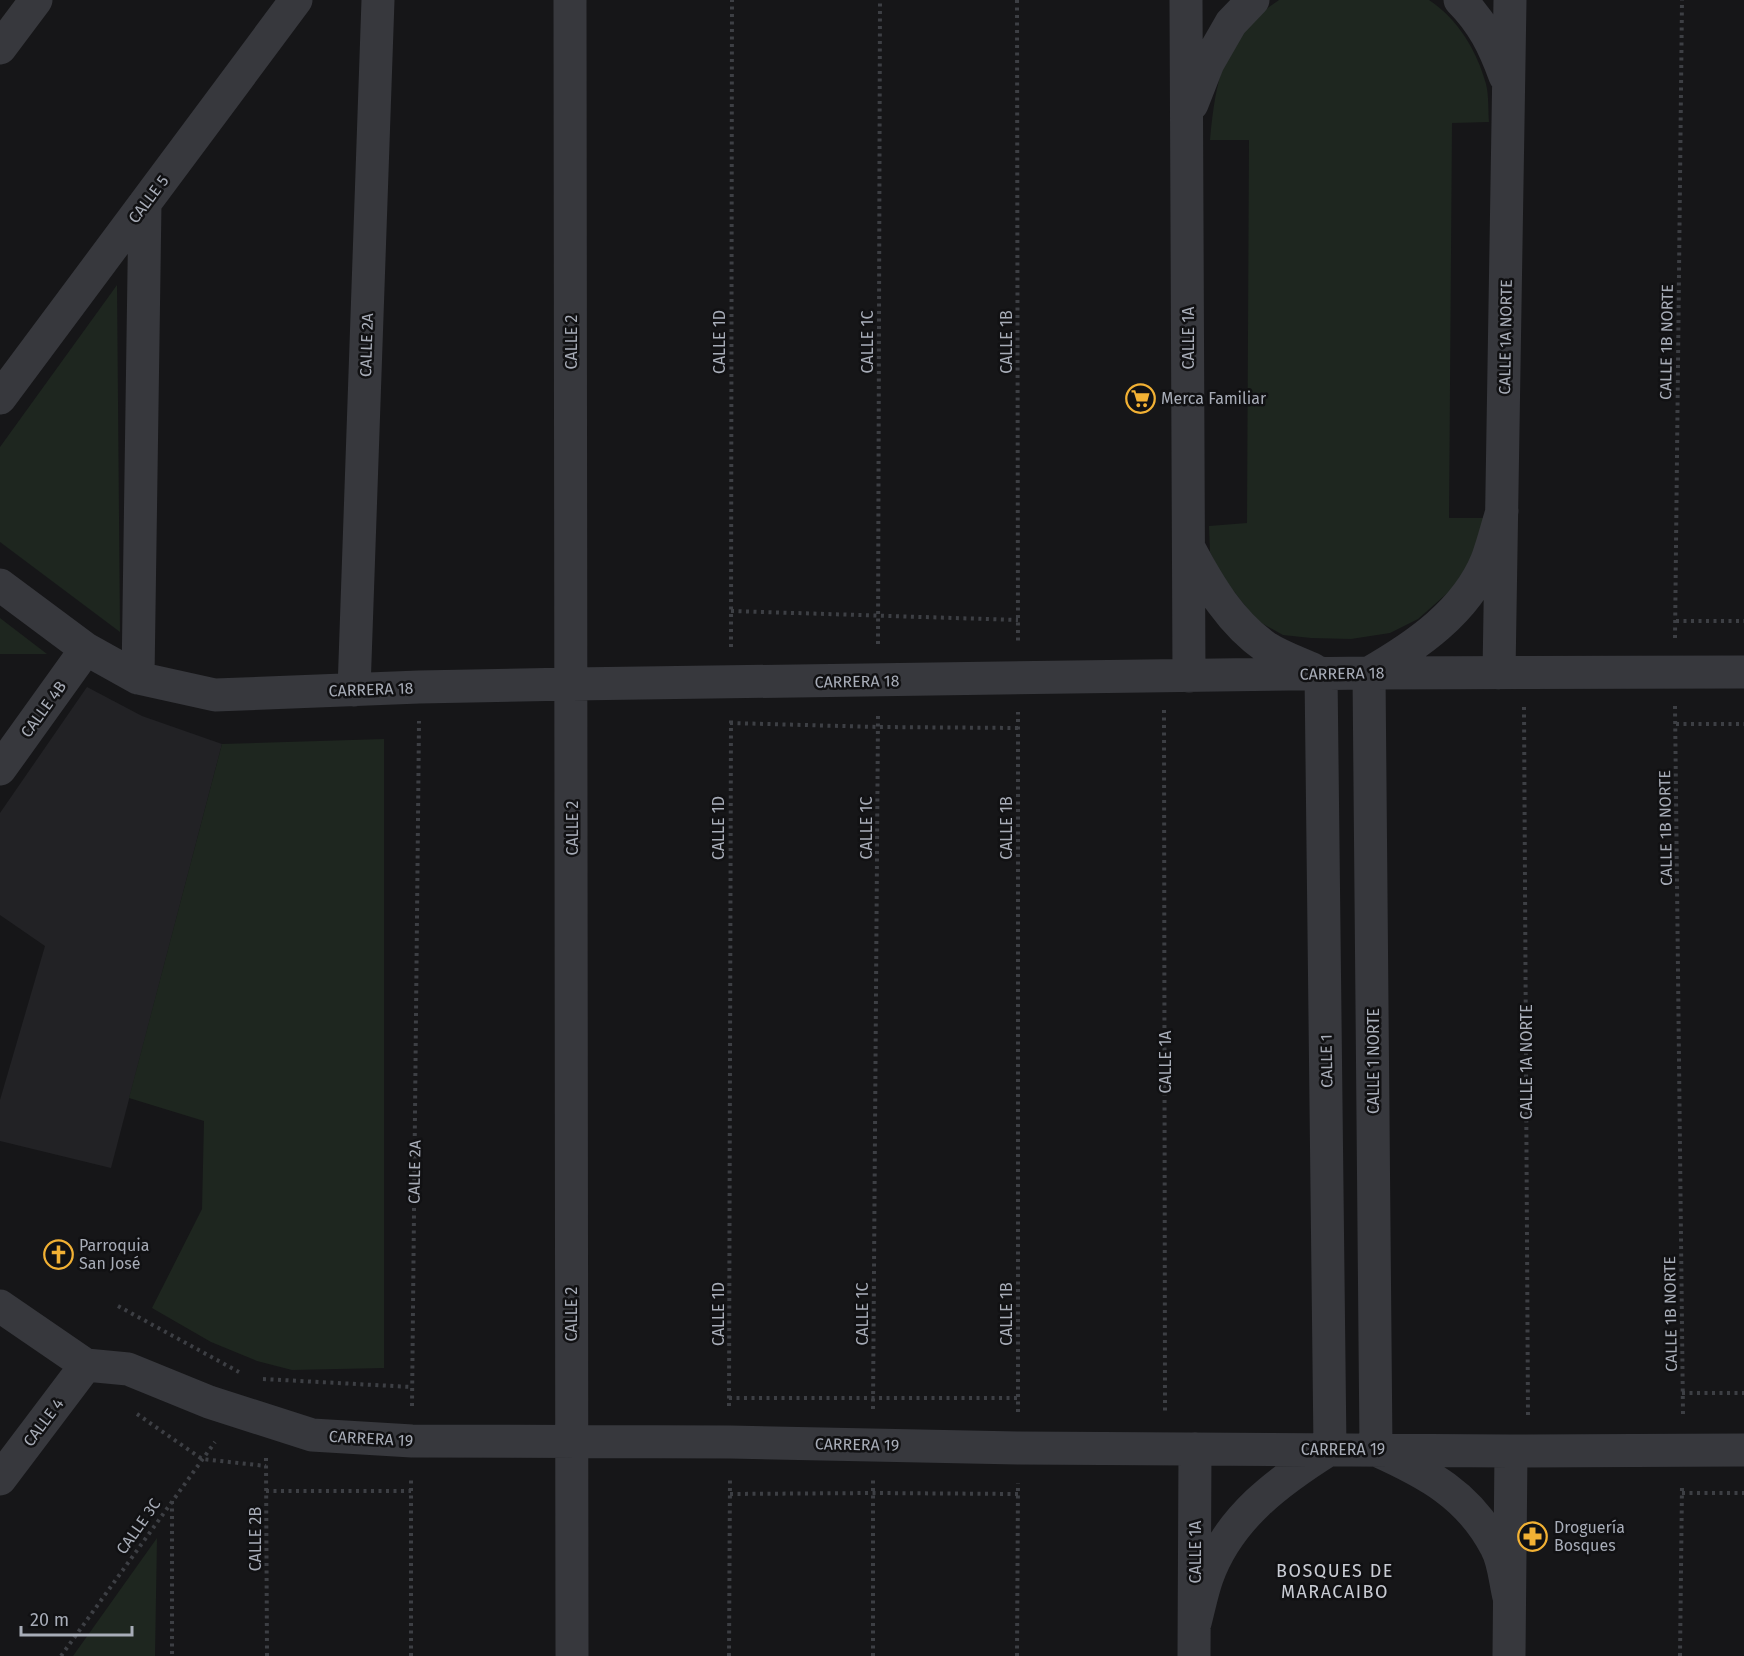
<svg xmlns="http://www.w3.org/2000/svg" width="1744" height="1656" font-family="'Fira Sans',sans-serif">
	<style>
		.built { fill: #222225 }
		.green { fill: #1e261f }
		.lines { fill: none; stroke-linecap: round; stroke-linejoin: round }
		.path { stroke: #3d3f44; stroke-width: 4; stroke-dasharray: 3 4.5; stroke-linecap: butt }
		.minor { stroke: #37383d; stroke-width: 33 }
		.labels { text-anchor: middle; stroke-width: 5; stroke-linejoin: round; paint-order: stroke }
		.street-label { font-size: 16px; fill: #a8adb8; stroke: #111113 }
		.poi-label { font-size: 16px; fill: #a8adb8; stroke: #111113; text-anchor: start }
		.neighbourhood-label { font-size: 18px; letter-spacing: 1.5px; fill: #c9ccd4; stroke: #111113 }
	</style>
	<rect width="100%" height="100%" fill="#161618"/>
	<!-- built -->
	<path class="built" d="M87 687 142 716 222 744 111 1168 0 1141V1100L45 946 0 915V813Z"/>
	<!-- green -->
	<path class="green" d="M1279 0H1429C1458 19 1477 51 1486 84 1489 96 1488 110 1489 122L1452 123 1449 518H1488L1475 555 1452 589 1418 619 1390 633 1351 639 1311 638 1283 635 1256 620 1222 576 1210 552 1209 526 1247 523 1249 140H1210C1216 78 1223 37 1279 0Z
		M117 285 120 632 0 542V447Z
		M0 618 47 654H0Z
		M384 739V1368L292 1370 257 1361 211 1342 152 1308 202 1209 204 1121 129 1098 222 744Z
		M157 1538 155 1656H73Z"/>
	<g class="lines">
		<!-- path -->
		<path class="path" d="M1017 0 1018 644
			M731 611 1018 620
			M1676 621H1744
			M1675 638 1682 0
			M878 644 880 0
			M731 647 732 0
			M1675 706 1683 1415
			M1524 707 1528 1417
			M1164 710 1165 1413
			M730 723 878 727 1019 728
			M1676 724H1744
			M118 1306 239 1372
			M263 1379 412 1387
			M1682 1393H1744
			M729 1398H1018
			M412 1406 419 721
			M729 1406 731 718
			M873 1409 878 715
			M1018 1412V712
			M137 1414 202 1459 266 1466
			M266 1458 267 1656
			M266 1491H411
			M1682 1493H1744
			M730 1494 873 1493 1018 1494
			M172 1501V1656
			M61 1656 215 1442
			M411 1656V1477
			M729 1656 730 1477
			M873 1656V1480
			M1017 1656 1018 1483
			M1680 1656 1682 1486"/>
		<!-- minor -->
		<path class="minor" d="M570 0 572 1656
			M1186 0 1189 676
			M1460 0C1483 23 1494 46 1505 76
			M0 48 36 0
			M1192 104 1208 63 1231 23 1253 0
			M0 398 296 0
			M1502 511C1497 527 1493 544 1487 560 1466 612 1416 646 1369 673L1376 1450C1427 1473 1469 1495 1496 1547 1504 1561 1505 1581 1509 1597
			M1189 548C1209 586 1231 623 1267 648 1281 657 1299 663 1314 670
			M0 585 86 649 138 678 215 695 419 687 572 684 1369 673 1744 672
			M1321 673 1330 1449
			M1499 673 1510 0
			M138 678 145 203
			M354 690 378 0
			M0 769 86 649
			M0 1306 86 1365 128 1369 209 1402 312 1435 412 1441 730 1442 1018 1448 1511 1451 1744 1450
			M0 1479 86 1365
			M1195 1623C1199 1608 1202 1592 1207 1578 1228 1518 1279 1481 1330 1449
			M1194 1656 1195 1449
			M1509 1656 1511 1451"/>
	</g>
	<!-- icons -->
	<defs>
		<symbol id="supermarket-ring" viewBox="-11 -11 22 22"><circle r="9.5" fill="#111113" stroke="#f2b134" stroke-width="1.5"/><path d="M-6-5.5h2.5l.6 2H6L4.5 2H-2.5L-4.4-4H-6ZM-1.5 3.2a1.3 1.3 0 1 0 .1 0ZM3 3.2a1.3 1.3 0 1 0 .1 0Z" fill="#f2b134"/></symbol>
		<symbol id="church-ring" viewBox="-11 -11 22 22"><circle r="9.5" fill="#111113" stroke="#f2b134" stroke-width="1.5"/><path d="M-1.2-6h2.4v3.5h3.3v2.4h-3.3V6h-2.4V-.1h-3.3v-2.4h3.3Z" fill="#f2b134"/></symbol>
		<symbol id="pharmacy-ring" viewBox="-11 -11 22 22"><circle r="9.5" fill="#111113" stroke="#f2b134" stroke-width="1.5"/><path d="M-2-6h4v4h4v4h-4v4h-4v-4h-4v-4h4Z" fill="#f2b134"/></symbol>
	</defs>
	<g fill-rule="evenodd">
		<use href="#supermarket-ring" x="1124" y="382" width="33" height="33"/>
		<use href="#church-ring" x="42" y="1238" width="33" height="33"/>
		<use href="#pharmacy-ring" x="1516" y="1520" width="33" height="33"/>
	</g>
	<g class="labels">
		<!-- street labels -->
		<g class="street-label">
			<text transform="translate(148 199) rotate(-53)" y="6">CALLE 5</text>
			<text transform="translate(1505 337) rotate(-89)" y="6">CALLE 1A NORTE</text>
			<text transform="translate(1188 338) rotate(-90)" y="6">CALLE 1A</text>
			<text transform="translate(571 342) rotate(-90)" y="6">CALLE 2</text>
			<text transform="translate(719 342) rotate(-90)" y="6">CALLE 1D</text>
			<text transform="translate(867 342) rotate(-90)" y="6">CALLE 1C</text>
			<text transform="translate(1006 342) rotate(-90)" y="6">CALLE 1B</text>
			<text transform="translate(1666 342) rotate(-89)" y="6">CALLE 1B NORTE</text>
			<text transform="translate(366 345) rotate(-88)" y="6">CALLE 2A</text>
			<text transform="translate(1342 673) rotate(-1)" y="6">CARRERA 18</text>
			<text transform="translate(857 681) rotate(-1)" y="6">CARRERA 18</text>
			<text transform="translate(371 689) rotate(-2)" y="6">CARRERA 18</text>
			<text transform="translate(43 709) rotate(-54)" y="6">CALLE 4B</text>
			<text transform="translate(572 828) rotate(-90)" y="6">CALLE 2</text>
			<text transform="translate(718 828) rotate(-90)" y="6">CALLE 1D</text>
			<text transform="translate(866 828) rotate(-90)" y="6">CALLE 1C</text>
			<text transform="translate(1006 828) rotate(-90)" y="6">CALLE 1B</text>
			<text transform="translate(1665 828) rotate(-91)" y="6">CALLE 1B NORTE</text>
			<text transform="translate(1326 1061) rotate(-91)" y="6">CALLE 1</text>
			<text transform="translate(1373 1061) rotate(-90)" y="6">CALLE 1 NORTE</text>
			<text transform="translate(1165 1062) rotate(-90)" y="6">CALLE 1A</text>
			<text transform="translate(1526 1062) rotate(-90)" y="6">CALLE 1A NORTE</text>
			<text transform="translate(414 1172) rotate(-89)" y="6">CALLE 2A</text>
			<text transform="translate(571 1314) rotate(-90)" y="6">CALLE 2</text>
			<text transform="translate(718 1314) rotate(-90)" y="6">CALLE 1D</text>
			<text transform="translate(862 1314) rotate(-90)" y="6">CALLE 1C</text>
			<text transform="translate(1006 1314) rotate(-90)" y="6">CALLE 1B</text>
			<text transform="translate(1670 1314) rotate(-91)" y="6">CALLE 1B NORTE</text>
			<text transform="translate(43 1422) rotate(-53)" y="6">CALLE 4</text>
			<text transform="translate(371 1438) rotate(3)" y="6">CARRERA 19</text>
			<text transform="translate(857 1444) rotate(1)" y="6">CARRERA 19</text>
			<text x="1343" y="1455">CARRERA 19</text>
			<text transform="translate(138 1526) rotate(-55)" y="6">CALLE 3C</text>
			<text transform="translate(255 1539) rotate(-90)" y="6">CALLE 2B</text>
			<text transform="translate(1195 1552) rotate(-90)" y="6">CALLE 1A</text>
		</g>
		<!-- poi labels -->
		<g class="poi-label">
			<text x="1161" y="404">Merca Familiar</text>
			<text x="79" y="1251">Parroquia<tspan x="79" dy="18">San José</tspan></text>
			<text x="1554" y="1533">Droguería<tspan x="1554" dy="18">Bosques</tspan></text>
		</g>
		<!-- neighbourhood labels -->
		<g class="neighbourhood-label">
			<text x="1335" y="1577">BOSQUES DE<tspan x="1335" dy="21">MARACAIBO</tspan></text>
		</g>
	</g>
	<!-- scale -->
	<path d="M21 1626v9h111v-9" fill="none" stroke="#a8adb8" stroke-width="3"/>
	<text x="30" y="1626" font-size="18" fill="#a8adb8" stroke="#111113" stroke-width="4.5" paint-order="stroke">20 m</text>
</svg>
